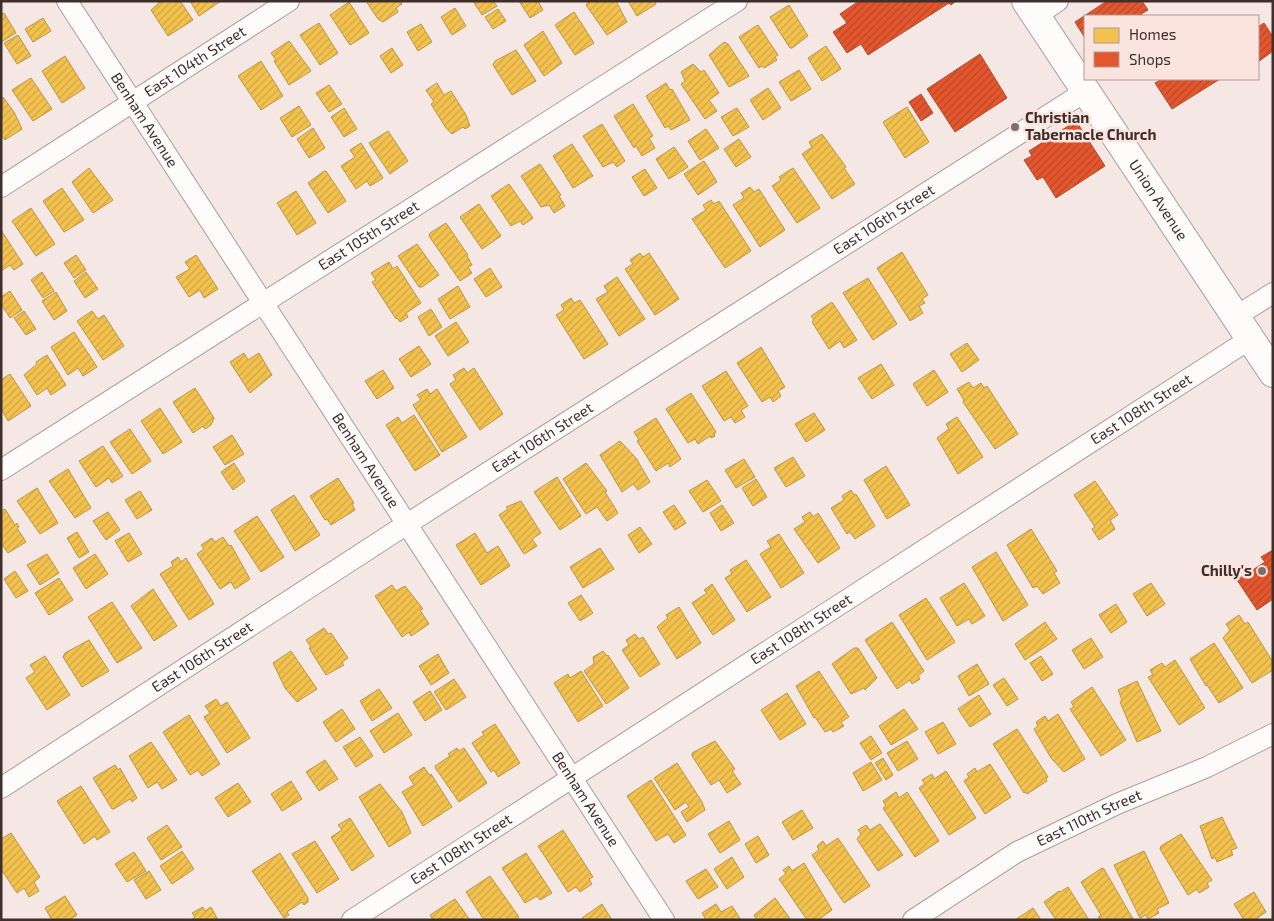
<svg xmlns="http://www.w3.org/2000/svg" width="1274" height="921" font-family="'Exo 2',sans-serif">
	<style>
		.homes { fill: url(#homes-hatch); stroke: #bc9544 }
		.shops { fill: url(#shops-hatch); stroke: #b24b2d }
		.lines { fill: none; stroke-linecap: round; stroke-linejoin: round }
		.minor-casing { stroke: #aa9d9b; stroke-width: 22 }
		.secondary-casing { stroke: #aa9d9b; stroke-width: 30 }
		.minor { stroke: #fefbfb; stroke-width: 20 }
		.secondary { stroke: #fefbfb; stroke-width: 28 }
		.poi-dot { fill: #7e6f6c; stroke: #fbe3de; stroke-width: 2 }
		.labels { text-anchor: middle; stroke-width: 5; stroke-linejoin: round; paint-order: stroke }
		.street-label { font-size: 15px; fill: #3e2f2c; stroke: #fbe3de }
		.poi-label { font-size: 15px; font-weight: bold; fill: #3e2f2c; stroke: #fbe3de; text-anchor: start }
	</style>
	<defs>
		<pattern id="homes-hatch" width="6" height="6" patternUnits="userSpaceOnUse" patternTransform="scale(1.25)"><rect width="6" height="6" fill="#f2c14e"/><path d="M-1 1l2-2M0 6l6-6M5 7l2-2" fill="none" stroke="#d1a644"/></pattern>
		<pattern id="shops-hatch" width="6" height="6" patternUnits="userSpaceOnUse" patternTransform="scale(1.25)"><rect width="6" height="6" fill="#e4572e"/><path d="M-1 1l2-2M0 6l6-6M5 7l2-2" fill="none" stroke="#ba4827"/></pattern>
	</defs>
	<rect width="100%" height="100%" fill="#f5e7e4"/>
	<!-- homes -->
	<path class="homes" d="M161 1H180L193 20 168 36 151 10Z
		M190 1H221L199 16Z
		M366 1H400L402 4 396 8 398 12 383 22 378 19Z
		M473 1H493L497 6 482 15Z
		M519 1H538L543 10 530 18Z
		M616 1 627 22 607 35 586 5 589 1Z
		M628 1H655L656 4 637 16Z
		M349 2 369 33 350 45 330 15Z
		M789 5 808 36 792 48H790L770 17Z
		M455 8 466 26 452 35 441 17Z
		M498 9 506 21 493 29 485 17Z
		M574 12 594 43 575 55 555 25Z
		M4 13 16 33 1 42V15Z
		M43 18 51 31 33 42 25 29Z
		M319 23 338 53 320 65 300 35Z
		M421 24 432 42 418 51 407 32Z
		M758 25 778 55 775 57 777 60 764 68 762 66 759 68 739 37Z
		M543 31 562 63 544 76 524 45Z
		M18 35 31 56 17 64 4 43Z
		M289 41 311 71 289 85 274 61 276 60 271 53Z
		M724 42 728 44 749 76 729 87 709 55Z
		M826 46 841 69 822 81 808 58Z
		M392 48 403 65 391 73 380 56Z
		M516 50 536 81 512 95 493 65 495 61Z
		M65 56 85 88 62 103 42 71Z
		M261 61 283 96 261 110 238 76Z
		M693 64 701 72 704 70 719 93 709 100 717 111 705 119 681 84 685 81 681 72Z
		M799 70 811 89 791 101 779 82Z
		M31 78 52 109 33 121 12 90Z
		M437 83 444 95 451 91 466 115 470 126 465 129 463 127 452 134 446 128 431 104 434 102 426 90Z
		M666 83 670 90 672 89 690 120 671 130 668 126 665 128 646 96Z
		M329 85 342 104 329 112 316 93Z
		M768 88 781 108 763 120 750 100Z
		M3 97 14 112 22 129 5 140 1 135Z
		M633 104 653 136 649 138 655 148 642 156 636 146 634 148 614 116Z
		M299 106 311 125 292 137 280 118Z
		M907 107 929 142 905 158 883 122Z
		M344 108 357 129 344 137 331 117Z
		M737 108 749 127 733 136 721 117Z
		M602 124 625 161 617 167 613 162 603 167 583 136Z
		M313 128 325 148 309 158 297 139Z
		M706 129 719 148 700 160 688 141Z
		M388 131 408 161 390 174 369 143Z
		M822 134 846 167 844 168 855 184 832 199 802 154 812 147 809 142Z
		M739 139 751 157 736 167 724 149Z
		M361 143 383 178 370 186 367 181 356 189 341 166 355 157 350 150Z
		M572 144 593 176 573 188 553 156Z
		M674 147 688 167 669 179 656 159Z
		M704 161 717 182 698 195 684 174Z
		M540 164 561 195 559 196 565 206 554 213 549 205 541 207 521 176Z
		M89 168 113 200 93 213 72 182Z
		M793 168 820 208 797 223 772 186 781 180 779 177Z
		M645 169 657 188 644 196 632 177Z
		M324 171H326L346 201 328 213 308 183Z
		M509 184 533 218 523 225 520 221 511 226 491 196Z
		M750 187 754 192 759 189 785 230 760 247 733 205 744 198 741 193Z
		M62 188 84 220 64 232 43 201Z
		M296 191 316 223 297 235 277 203Z
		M711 200 714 204 719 201 751 251 725 268 692 219 706 210 703 205Z
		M479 204 501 236 482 249 460 217Z
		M31 208 55 244 36 256 12 221Z
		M446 223 468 255 467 256 472 265 468 267 472 273 460 281 429 236 430 233Z
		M1 230 23 264 14 270 10 265 1 271Z
		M417 244 439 275 422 287H419L398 256Z
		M902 252 928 295 922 299 925 303 919 306 923 313 910 321 877 268Z
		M640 253 643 257 649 253 679 299 655 315 625 269 633 264 630 260Z
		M76 255 86 270 74 278 64 263Z
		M196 255 218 289 204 298 200 290 189 297 176 277 190 269 185 262Z
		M389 262 393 269 397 266 421 303 406 313 408 317 400 322 397 318 396 319 372 282 376 280 371 273Z
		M490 268 502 287 486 297 474 279Z
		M42 272 54 291 43 298 31 280Z
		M86 272 98 289 85 298 74 281Z
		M617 277 645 319 619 336 596 299 608 292 604 286Z
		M868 278 897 324 873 340 843 293Z
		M458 286 470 307 450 319 438 299Z
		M10 291 22 310 10 318 1 304V297Z
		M56 292 67 311 54 320 42 301Z
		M571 298 574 303 580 300 608 344 584 359 556 315 564 310 561 305Z
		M832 302 857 340 844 348 840 341 829 349 812 322 814 320 811 316Z
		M431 309 442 327 429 336 418 317Z
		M24 311 36 329 26 335 14 318Z
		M92 311 98 319 104 315 124 346 103 360 77 321Z
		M456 322 469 342 448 356 435 336Z
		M74 332 97 367 83 376 78 368 68 375 51 347Z
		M967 343 979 360 962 372 950 354Z
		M419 346 431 364 411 377 399 359Z
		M761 347 785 387 778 391 781 396 773 402 770 397 762 402 737 363Z
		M244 353 248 360 259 353 272 375 250 393 230 362Z
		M47 355 66 385 51 395 47 388 37 395 24 375 37 364 36 362Z
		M881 364 894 385 872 399 858 378Z
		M464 368 467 373 474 368 503 414 480 430 450 384 456 380 453 375Z
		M383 370 394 388 377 399 365 381Z
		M934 370 948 392 927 406 913 384Z
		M726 371 748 406 741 410 745 417 735 423 731 417 724 421 702 386Z
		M10 374 31 406 8 421 1 408V380Z
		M969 382 973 388 981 383 984 388 987 386 1018 434 995 449 963 402 964 400 957 389Z
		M195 388 214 418 211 425 205 429 203 426 193 433 173 402Z
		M427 389 430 394 437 389 467 437 442 452 413 405 421 400 417 395Z
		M691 393 716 432 714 434 715 436 711 438 710 436 698 444 695 439 688 443 666 409Z
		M160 408 182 442 163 454 141 421Z
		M814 413 825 430 806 442 795 424Z
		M414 415 440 455 415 471 386 425 398 417 402 423Z
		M957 417 983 457 958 474 937 438 949 429 946 424Z
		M656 418 681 459 670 467 668 463 656 471 637 441 639 440 634 432Z
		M130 429 151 461 132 474 110 442Z
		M232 435 244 454 225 465 213 447Z
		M620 441 636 458 650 482 638 490 633 484 622 492 600 455Z
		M103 446 123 476 112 483 109 478 96 487 79 461Z
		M793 457 805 476 786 487 774 468Z
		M744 459 755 477 736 488 725 470Z
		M234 463 245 481 233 490 221 472Z
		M586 463 607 491 605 492 618 513 607 521 597 507 586 514 563 479Z
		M886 466 910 505 887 519 864 480Z
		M68 469 91 508 75 518 49 481Z
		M557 477 581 516 560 530 534 492Z
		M338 478 354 503 352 504 355 510 331 525 327 519 325 520 310 496Z
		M756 479 767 497 753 506 742 488Z
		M707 480 721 501 703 512 689 491Z
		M1095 481 1118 515 1110 520 1115 529 1099 540 1092 529 1095 527 1074 495Z
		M37 488 58 523 40 534 17 501Z
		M851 490 854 495 856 494 875 526 855 539 850 532 847 534 831 508 844 500 842 496Z
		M140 491 152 510 137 519 125 500Z
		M294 495 320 535 295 551 271 510Z
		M521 501 541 533 532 539 537 546 524 554 499 515 508 509 506 507Z
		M674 505 686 523 675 530 663 512Z
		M722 505 734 523 721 531 710 513Z
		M5 509 15 525 17 523 19 527 17 528 26 542 8 553 1 543V511Z
		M108 512 120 530 106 540 93 521Z
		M810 512 813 517 818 513 840 548 818 563 794 529 805 522 802 517Z
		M257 516 284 557 261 572 234 531Z
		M640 527 652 544 639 553 628 535Z
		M1031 529 1057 571 1054 573 1060 583 1043 594 1037 586 1033 588 1007 545Z
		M77 532 89 552 79 558 67 538Z
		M129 533 142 554 128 562 115 541Z
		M475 533 487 553 498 546 510 566 481 585 456 545Z
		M779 534 804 573 781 588 760 554 771 547 767 541Z
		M223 537 229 546 231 545 250 579 235 589 231 582 220 589 197 554 204 549 201 545 212 538 215 542Z
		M600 548 614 569 583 588 570 567Z
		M996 552 1028 605 1003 621 972 567Z
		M47 554 59 573 40 585 27 565Z
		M95 554 108 574 86 589 73 568Z
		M178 557 181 562 186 558 214 604 189 620 160 574 173 566 171 562Z
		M746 560 771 597 747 612 725 578 732 574 730 570Z
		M15 571 28 591 16 598 4 579Z
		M59 578 73 600 49 615 35 593Z
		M964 583 985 616 972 624 969 619 957 626 940 598Z
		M1151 583 1165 604 1147 616 1133 594Z
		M712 584 735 620 713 635 692 603 707 593 704 590Z
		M392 585 396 591 405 586 423 609 420 610 429 624 411 636 409 632 402 637 375 596Z
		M153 589 177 626 154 641 131 606Z
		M581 595 593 613 580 621 568 603Z
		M926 598 955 642 927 660 899 615Z
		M112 602 142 648 117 663 88 617Z
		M1116 604 1127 622 1111 633 1099 615Z
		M679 607 701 643 677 659 657 627 668 618 666 615Z
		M1239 615 1245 624 1248 622 1273 662V670L1252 683 1223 638 1230 630 1226 624Z
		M892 622 924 671 918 676 920 679 912 684 910 680 897 689 865 640Z
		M1045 622 1057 639 1025 660 1015 644Z
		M324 628 328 634 331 633 348 658 342 662 344 665 326 675 309 648 311 647 306 640Z
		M635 634 639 639 643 637 660 664 640 677 622 650 629 645 626 640Z
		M1091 638 1103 657 1084 669 1072 650Z
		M89 640 109 671 82 687 63 657 65 653Z
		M1214 643 1243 688 1219 703 1207 685 1206 686 1190 659Z
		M854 648H858L877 678 865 690 864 688 851 694 832 664Z
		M291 651 317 689 297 702 285 688 273 663Z
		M603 651 607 656 608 655 629 688 606 704 584 671 594 664 593 657Z
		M438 654 449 673 431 685 419 666Z
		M45 656 70 695 47 710 26 678 35 672 30 665Z
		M1041 656 1053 674 1042 681 1030 663Z
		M1175 660 1205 708 1179 725 1148 677 1153 675 1150 670 1162 663 1165 667Z
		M977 664 989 684 969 696 958 676Z
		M581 671 603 706 578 722 554 683 568 674 570 678Z
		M819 671 849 717 841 722 844 726 833 732 831 729 825 732 815 717 814 718 796 686Z
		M1004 678 1018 699 1007 706 993 685Z
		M454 679 466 697 446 710 434 692Z
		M1137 681 1161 731 1137 742 1120 702 1122 700 1118 690Z
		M1092 687 1126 740 1101 756 1070 709 1074 707 1071 702Z
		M379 689 392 708 372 721 360 701Z
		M430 691 442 710 425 721 413 702Z
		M787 693 806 724 780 740 761 710Z
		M979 695 991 714 970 727 958 709Z
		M216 699 221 706 227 702 250 738 227 753 204 717 210 713 205 706Z
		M342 709 355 729 336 742 323 722Z
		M904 709 918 729 891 745 879 726Z
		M398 713 412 735 384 753 370 731Z
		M1058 714 1085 759 1064 772 1051 758 1034 729 1038 726 1036 722 1045 716 1048 721Z
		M189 715 220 764 202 776 198 770 190 775 163 732Z
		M943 722 956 744 938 754 925 732Z
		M495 724 520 763 498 777 494 770 491 772 472 743 484 735 482 732Z
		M1017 729 1048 777 1046 779 1047 781 1027 794 1026 792 1024 793 993 744Z
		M871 736 882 753 871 760 860 743Z
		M360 737 373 756 356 767 343 747Z
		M715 741 735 769 732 771 741 784 727 793 719 780 711 785 692 756V753Z
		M907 741 918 759 898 771 887 753Z
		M151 742 177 780 162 789 157 782 148 788 129 756Z
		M457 748 459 751 464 748 487 783 459 802 436 769 435 766 450 756 448 754Z
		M883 758 893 775 886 780 875 763Z
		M325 760 338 779 319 791 306 772Z
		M871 762 882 780 863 791 853 773Z
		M677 763 702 802 705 810 687 822 681 812 689 807 686 802 675 810 654 778Z
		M990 764 1011 797 985 814 964 781 969 777 967 774 975 768 977 772Z
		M115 765 118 770 120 768 137 798 132 802 130 799 114 809H112L93 778Z
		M424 767 430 776 431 774 452 807 423 826 402 792 414 785 409 777Z
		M946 771 976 818 949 835 919 788 925 784 922 780 932 774 934 779Z
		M651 780 686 835 674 843 668 834 656 841 627 796Z
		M291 781 302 799 282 811 271 794Z
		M238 783 251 802 228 817 215 798Z
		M380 784 402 812 411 833 389 847 359 797Z
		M81 786 110 832 97 840 95 836 84 844 57 801Z
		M896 792 899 798 907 792 939 841 915 857 883 808 886 806 883 801Z
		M802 810 813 828 793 840 782 822Z
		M1222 817 1237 848 1231 850 1233 855 1217 862 1215 857 1212 859 1200 826Z
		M350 818 374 856 352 871 331 837 342 830 338 825Z
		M729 821 740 840 720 853 708 834Z
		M880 824 903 855 878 871 857 839 861 834 858 830 866 825 870 830Z
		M167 825 182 847 161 860 147 838Z
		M563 830 593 877 589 879 592 884 580 892 576 887 568 892 538 846Z
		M11 833 40 877 34 882 39 891 29 897 24 888 17 893 1 869V839Z
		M1181 834 1212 880 1207 883 1209 887 1199 893 1197 889 1188 895 1160 849 1161 846Z
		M758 836 769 855 756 863 745 844Z
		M838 838 870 886 844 903 812 855 819 850 817 846 823 841 826 846Z
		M315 841 339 879 317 893 292 854Z
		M182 851 194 869 172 884 160 866Z
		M1144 851 1169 903 1157 909 1159 913 1148 919 1146 915 1140 918 1114 865Z
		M134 852 146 871 127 882 115 864Z
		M280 853 308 898V902L304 905 302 902 287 912 289 915 284 918 252 871Z
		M526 853 552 893 540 900 537 896 525 903 502 868Z
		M732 857 744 877 727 889 714 869Z
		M804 863 832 910 818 920H807L779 879 786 874 783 870 789 866 792 871Z
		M1102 868 1104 869 1133 919 1100 920 1098 917 1101 915 1081 882Z
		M706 869 718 887 698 899 686 881Z
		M149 871 161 890 146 899 134 880Z
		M490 876 519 917 515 920H484L466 892Z
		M1068 887 1089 920H1056L1044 902 1059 891 1060 892Z
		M1254 892 1266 912 1254 920H1244L1234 904Z
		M65 896 77 915 69 920H52L45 908Z
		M775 898 791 920H757L754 915Z
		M455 899 470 920H433L430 915Z
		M602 904 612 920H583L582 918Z
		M716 904 721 912 732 906 741 920H706L702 913Z
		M203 907 205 911 211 907 218 920H191L195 917 192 913Z
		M1033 908 1041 920H1015Z"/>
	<!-- shops -->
	<path class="shops" d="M859 1H956L951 5 949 3 868 55 861 44 847 53 833 32 847 23 840 14Z
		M1107 1H1142L1148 10 1141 14 1143 16H1085V38L1075 22Z
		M1264 23 1273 37V51L1258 62V27Z
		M980 54 1007 98 955 132 927 89Z
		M1162 79H1220L1172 109 1155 83Z
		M921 94 933 113 921 121 909 102Z
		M1076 121 1105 166 1056 198 1043 177 1037 180 1024 160 1032 156 1029 151Z
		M1273 550V599L1257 610 1237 580 1265 562 1261 557Z"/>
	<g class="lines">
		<defs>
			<g id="minor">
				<path id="s1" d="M67 1 664 920"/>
				<path d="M1036 16 1058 1"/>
				<path id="s2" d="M1 187 289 1"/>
				<path d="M1235 317 1273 293"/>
				<path id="s3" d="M1 470 737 1"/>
				<path id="s4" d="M1 788 407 524 1086 91"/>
				<path id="s5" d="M352 920 1250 339"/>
				<path id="s6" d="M913 920 1017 852 1117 804 1207 767 1273 734"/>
			</g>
			<g id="secondary">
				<path id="s7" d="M1026 1 1273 373"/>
			</g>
		</defs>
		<!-- minor casing -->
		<use href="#minor" class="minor-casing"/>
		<!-- secondary casing -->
		<use href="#secondary" class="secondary-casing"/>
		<!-- minor -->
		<use href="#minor" class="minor"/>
		<!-- secondary -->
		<use href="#secondary" class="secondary"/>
	</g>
	<!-- markers -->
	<g class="poi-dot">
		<circle cx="1015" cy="127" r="5"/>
		<circle cx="1262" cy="571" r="5"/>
	</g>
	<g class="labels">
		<!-- street labels -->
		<g class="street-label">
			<text dy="5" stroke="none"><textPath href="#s2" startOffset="231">East 104th Street</textPath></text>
			<text dy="5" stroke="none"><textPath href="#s1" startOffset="142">Benham Avenue</textPath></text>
			<text dy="5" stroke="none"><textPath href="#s7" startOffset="239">Union Avenue</textPath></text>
			<text dy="5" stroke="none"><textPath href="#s4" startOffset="1050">East 106th Street</textPath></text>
			<text dy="5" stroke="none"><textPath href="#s3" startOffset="436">East 105th Street</textPath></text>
			<text dy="5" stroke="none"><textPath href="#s5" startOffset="940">East 108th Street</textPath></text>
			<text dy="5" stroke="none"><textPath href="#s4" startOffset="645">East 106th Street</textPath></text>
			<text dy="5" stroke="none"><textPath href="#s1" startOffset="548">Benham Avenue</textPath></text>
			<text dy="5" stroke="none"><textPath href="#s5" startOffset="535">East 108th Street</textPath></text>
			<text dy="5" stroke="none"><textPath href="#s4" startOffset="240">East 106th Street</textPath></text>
			<text dy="5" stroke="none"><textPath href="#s1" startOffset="952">Benham Avenue</textPath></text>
			<text dy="5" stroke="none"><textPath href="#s6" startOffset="204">East 110th Street</textPath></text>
			<text dy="5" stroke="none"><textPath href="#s5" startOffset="130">East 108th Street</textPath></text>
		</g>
		<!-- poi labels -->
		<g class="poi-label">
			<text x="1025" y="123">Christian<tspan x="1025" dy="17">Tabernacle Church</tspan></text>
			<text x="1252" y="576" text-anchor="end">Chilly's</text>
		</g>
	</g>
	<!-- border -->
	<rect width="1274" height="921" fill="none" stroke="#3e2f2c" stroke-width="5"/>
	<!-- legend -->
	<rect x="1084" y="15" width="175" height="65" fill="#fbe3de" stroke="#af9b97"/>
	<rect x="1094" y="28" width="25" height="15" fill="#f2c14e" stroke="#af9b97"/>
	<text x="1129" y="40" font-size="15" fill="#3e2f2c">Homes</text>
	<rect x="1094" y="52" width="25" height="15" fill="#e4572e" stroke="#af9b97"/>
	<text x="1129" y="65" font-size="15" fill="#3e2f2c">Shops</text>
</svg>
